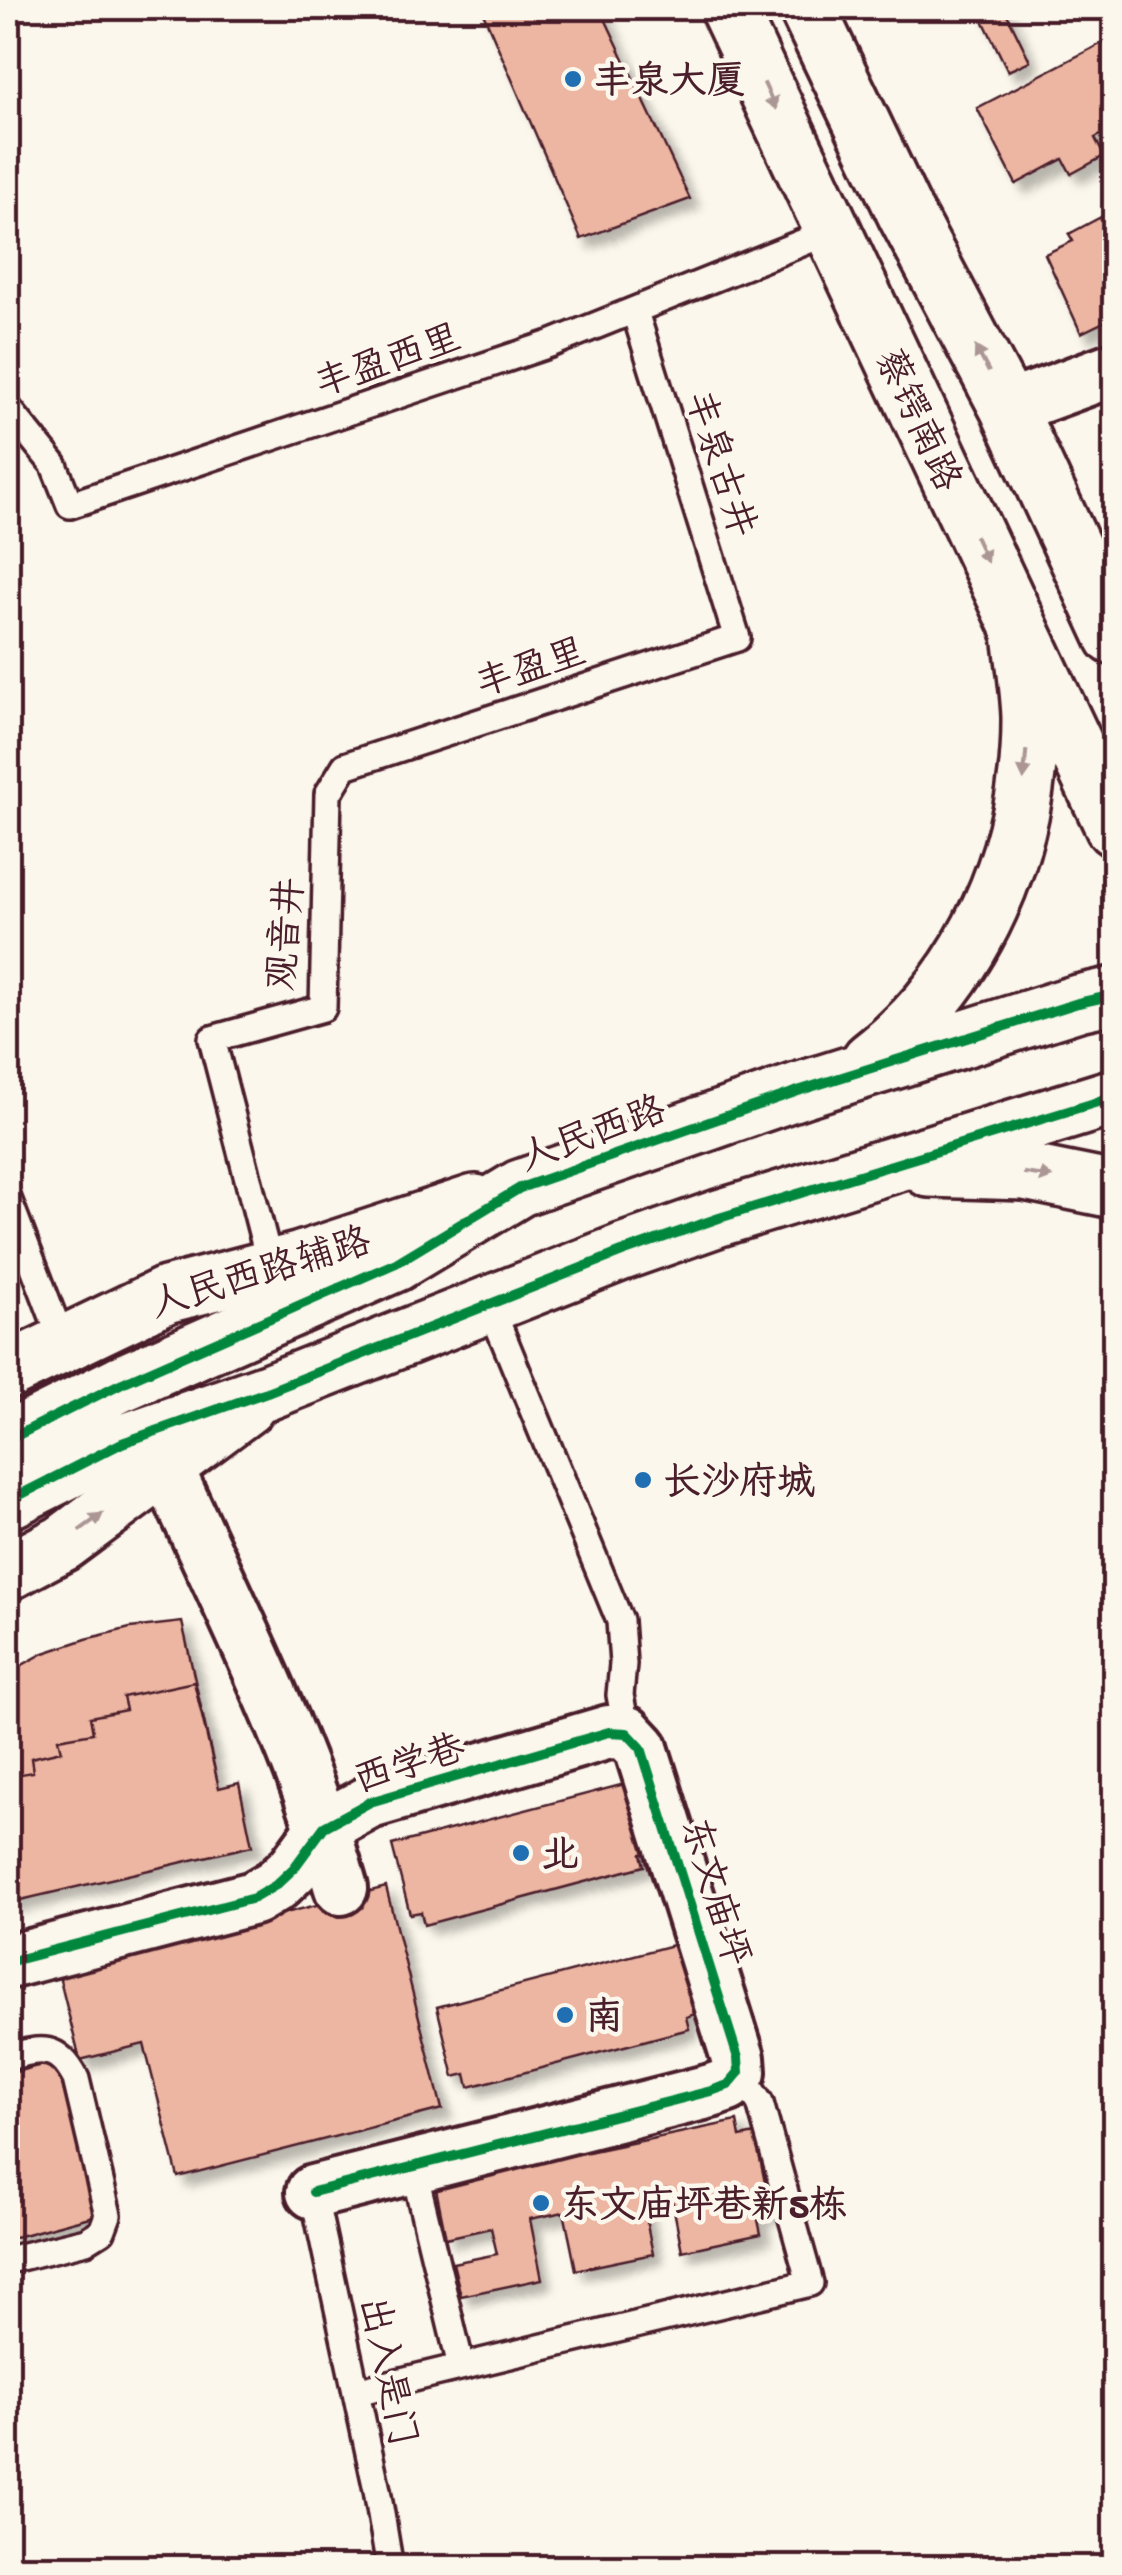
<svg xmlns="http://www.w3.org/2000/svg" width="1122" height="2575" font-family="'Gochi Hand','LXGW WenKai TC',sans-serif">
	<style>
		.building { fill: #edb6a2; stroke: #4a1f2b; stroke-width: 2.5; filter: url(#shadow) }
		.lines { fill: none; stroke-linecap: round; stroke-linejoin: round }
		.service-casing { stroke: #4a1f2b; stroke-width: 32 }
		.minor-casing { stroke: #4a1f2b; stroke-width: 60 }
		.tertiary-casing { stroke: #4a1f2b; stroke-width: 62 }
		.secondary-casing { stroke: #4a1f2b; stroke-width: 62 }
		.primary-casing { stroke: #4a1f2b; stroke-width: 62 }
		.service { stroke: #fbf7ec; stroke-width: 25 }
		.minor { stroke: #fbf7ec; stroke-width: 52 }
		.tertiary { stroke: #fbf7ec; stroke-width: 55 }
		.secondary { stroke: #fbf7ec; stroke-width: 55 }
		.primary { stroke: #fbf7ec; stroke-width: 55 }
		.cycleway-casing { stroke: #fbf7ec; stroke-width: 16 }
		.cycleway { stroke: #00873e; stroke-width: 10 }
		.oneway { fill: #ab9695 }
		.poi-dot { fill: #1f6fb2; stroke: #fbf7ec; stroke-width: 4 }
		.labels { text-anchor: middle; stroke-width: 9; stroke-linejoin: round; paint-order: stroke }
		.poi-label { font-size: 38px; font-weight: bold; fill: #4a1f2b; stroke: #fbf7ec; text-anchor: start }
		.street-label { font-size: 38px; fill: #4a1f2b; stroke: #fbf7ec }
	</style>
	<defs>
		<filter id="shadow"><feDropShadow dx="9" dy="9" stdDeviation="5" flood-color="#0004"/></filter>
	</defs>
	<rect width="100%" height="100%" fill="#fbf7ec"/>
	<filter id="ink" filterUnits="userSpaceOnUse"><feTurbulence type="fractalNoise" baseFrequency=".01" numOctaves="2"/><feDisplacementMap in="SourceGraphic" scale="20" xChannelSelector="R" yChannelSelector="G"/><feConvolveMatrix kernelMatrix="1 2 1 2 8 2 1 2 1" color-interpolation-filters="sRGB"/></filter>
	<g filter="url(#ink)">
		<!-- building -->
		<path class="building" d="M481 8H600L690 199 581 239Z
			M977 8H1004L1030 61 1008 71Z
			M1114 37V128L1095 138 1104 156 1071 174 1063 159 1016 184 977 108Z
			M1114 210V317L1081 333 1045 254 1073 241 1069 234Z
			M182 1622 219 1788 239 1783 252 1846 8 1903V1673L44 1653 86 1639 130 1628Z
			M194 1682 219 1788 239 1783 252 1846 8 1903V1776L33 1772 31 1758 61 1751 58 1739 93 1733 90 1717 126 1710 123 1697Z
			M636 1781 654 1852 641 1854 644 1866 424 1925 421 1912 410 1914 392 1845Z
			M386 1887 442 2109 178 2177 144 2044 80 2060 58 1972Z
			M680 1943 698 2013 686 2017 689 2029 469 2087 466 2074 454 2077 437 2007Z
			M56 2061 97 2215 8 2239V2074Z
			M737 2121 740 2137 755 2134 771 2212 757 2215 761 2234 682 2251 670 2189 641 2195 653 2254 576 2270 564 2212 530 2219 542 2279 461 2296 453 2263 497 2254 491 2228 446 2238 435 2184Z"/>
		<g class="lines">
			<defs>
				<path id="service" d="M8 408 54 465 70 505 550 344 834 230
					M8 1199 63 1343
					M271 1268 212 1039 323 1008 328 794 345 766 737 638 635 312
					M489 1303 620 1621 623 1664 620 1695 627 1733
					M8 2057C42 2048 58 2044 76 2079L108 2215 102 2231 86 2241 8 2260
					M413 2167 461 2366
					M313 2192 377 2490 390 2568
					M356 2392 810 2283 760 2103 739 2072"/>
				<path id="minor" d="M1008 408 1114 369
					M166 1466C228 1604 300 1742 341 1888
					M8 1962 254 1898 276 1885 294 1868 324 1827 370 1802 609 1732 627 1733 641 1748 738 2058 739 2072 728 2085 711 2091 313 2192"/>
				<path id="tertiary" d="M8 1371 166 1295 301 1260 475 1203
					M8 1572 63 1543 247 1406"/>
				<path id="secondary" d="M728 8 1114 828
					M807 8 906 215 1008 408 1114 637"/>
				<path id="primary" d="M870 1060C975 980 1031 848 1030 717 1029 689 1024 661 1021 633
					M929 1169 1025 1172 1114 1190
					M8 1440 120 1384 396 1263 520 1188 801 1090 1078 1003 1114 995
					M8 1501 122 1443 267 1392 622 1252 719 1218 1114 1097"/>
			</defs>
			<!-- service casing -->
			<use href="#service" class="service-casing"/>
			<!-- minor casing -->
			<use href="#minor" class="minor-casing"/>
			<!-- tertiary casing -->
			<use href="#tertiary" class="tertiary-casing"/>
			<!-- secondary casing -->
			<use href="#secondary" class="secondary-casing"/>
			<!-- primary casing -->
			<use href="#primary" class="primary-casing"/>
			<!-- service -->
			<use href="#service" class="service"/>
			<!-- minor -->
			<use href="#minor" class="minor"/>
			<!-- tertiary -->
			<use href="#tertiary" class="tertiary"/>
			<!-- secondary -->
			<use href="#secondary" class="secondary"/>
			<!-- primary -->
			<use href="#primary" class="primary"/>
			<defs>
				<path id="cycleway" d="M8 1440 120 1384 396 1263 520 1188 801 1090 1078 1003 1114 995
					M8 1501 122 1443 267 1392 622 1252 719 1218 1114 1097
					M8 1962 254 1898 276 1885 294 1868 324 1827 370 1802 609 1732 627 1733 641 1748 738 2058 739 2072 728 2085 711 2091 313 2192"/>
			</defs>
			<!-- cycleway casing -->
			<use href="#cycleway" class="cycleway-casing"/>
			<!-- cycleway -->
			<use href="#cycleway" class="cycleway"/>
		</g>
		<!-- one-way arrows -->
		<defs><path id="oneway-solid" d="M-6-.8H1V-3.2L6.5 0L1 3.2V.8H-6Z" transform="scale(2.5)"/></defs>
		<g class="oneway">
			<use href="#oneway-solid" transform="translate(770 96) rotate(65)"/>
			<use href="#oneway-solid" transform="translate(982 359) rotate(-118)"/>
			<use href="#oneway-solid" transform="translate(981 549) rotate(65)"/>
			<use href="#oneway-solid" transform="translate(1025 765) rotate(95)"/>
			<use href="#oneway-solid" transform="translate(1038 1175) rotate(9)"/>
			<use href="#oneway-solid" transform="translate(91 1522) rotate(-36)"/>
		</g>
	</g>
	<!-- markers -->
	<g class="poi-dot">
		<circle cx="573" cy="79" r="10"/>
		<circle cx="643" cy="1480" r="10"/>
		<circle cx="521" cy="1853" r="10"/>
		<circle cx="565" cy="2015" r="10"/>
		<circle cx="541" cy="2203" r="10"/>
	</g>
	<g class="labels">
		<!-- poi labels -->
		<g class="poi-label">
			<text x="593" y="92">丰泉大厦</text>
			<text x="663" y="1493">长沙府城</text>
			<text x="541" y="1866">北</text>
			<text x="585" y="2028">南</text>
			<text x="561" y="2216">东文庙坪巷新5栋</text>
		</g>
		<!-- street labels -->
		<g class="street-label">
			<text transform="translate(387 359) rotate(-19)" y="13">丰盈西里</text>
			<text transform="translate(920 419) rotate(65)" y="13">蔡锷南路</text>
			<text transform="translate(722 463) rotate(72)" y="13">丰泉古井</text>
			<text transform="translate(530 666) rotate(-18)" y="13">丰盈里</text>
			<text transform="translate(284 934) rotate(-85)" y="13">观音井</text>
			<text transform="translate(592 1132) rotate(-20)" y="13">人民西路</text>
			<text transform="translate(260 1271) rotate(-17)" y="13">人民西路辅路</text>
			<text transform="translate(409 1762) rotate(-18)" y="13">西学巷</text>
			<text transform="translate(717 1891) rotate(73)" y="13">东文庙坪</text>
			<text transform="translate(390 2371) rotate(78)" y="13">出入是门</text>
		</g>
	</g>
	<!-- margin -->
	<rect width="1122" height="2575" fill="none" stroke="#fbf7ec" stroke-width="40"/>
	<rect x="20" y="20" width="1082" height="2535" fill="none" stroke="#4a1f2b" stroke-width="4" filter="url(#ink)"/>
</svg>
